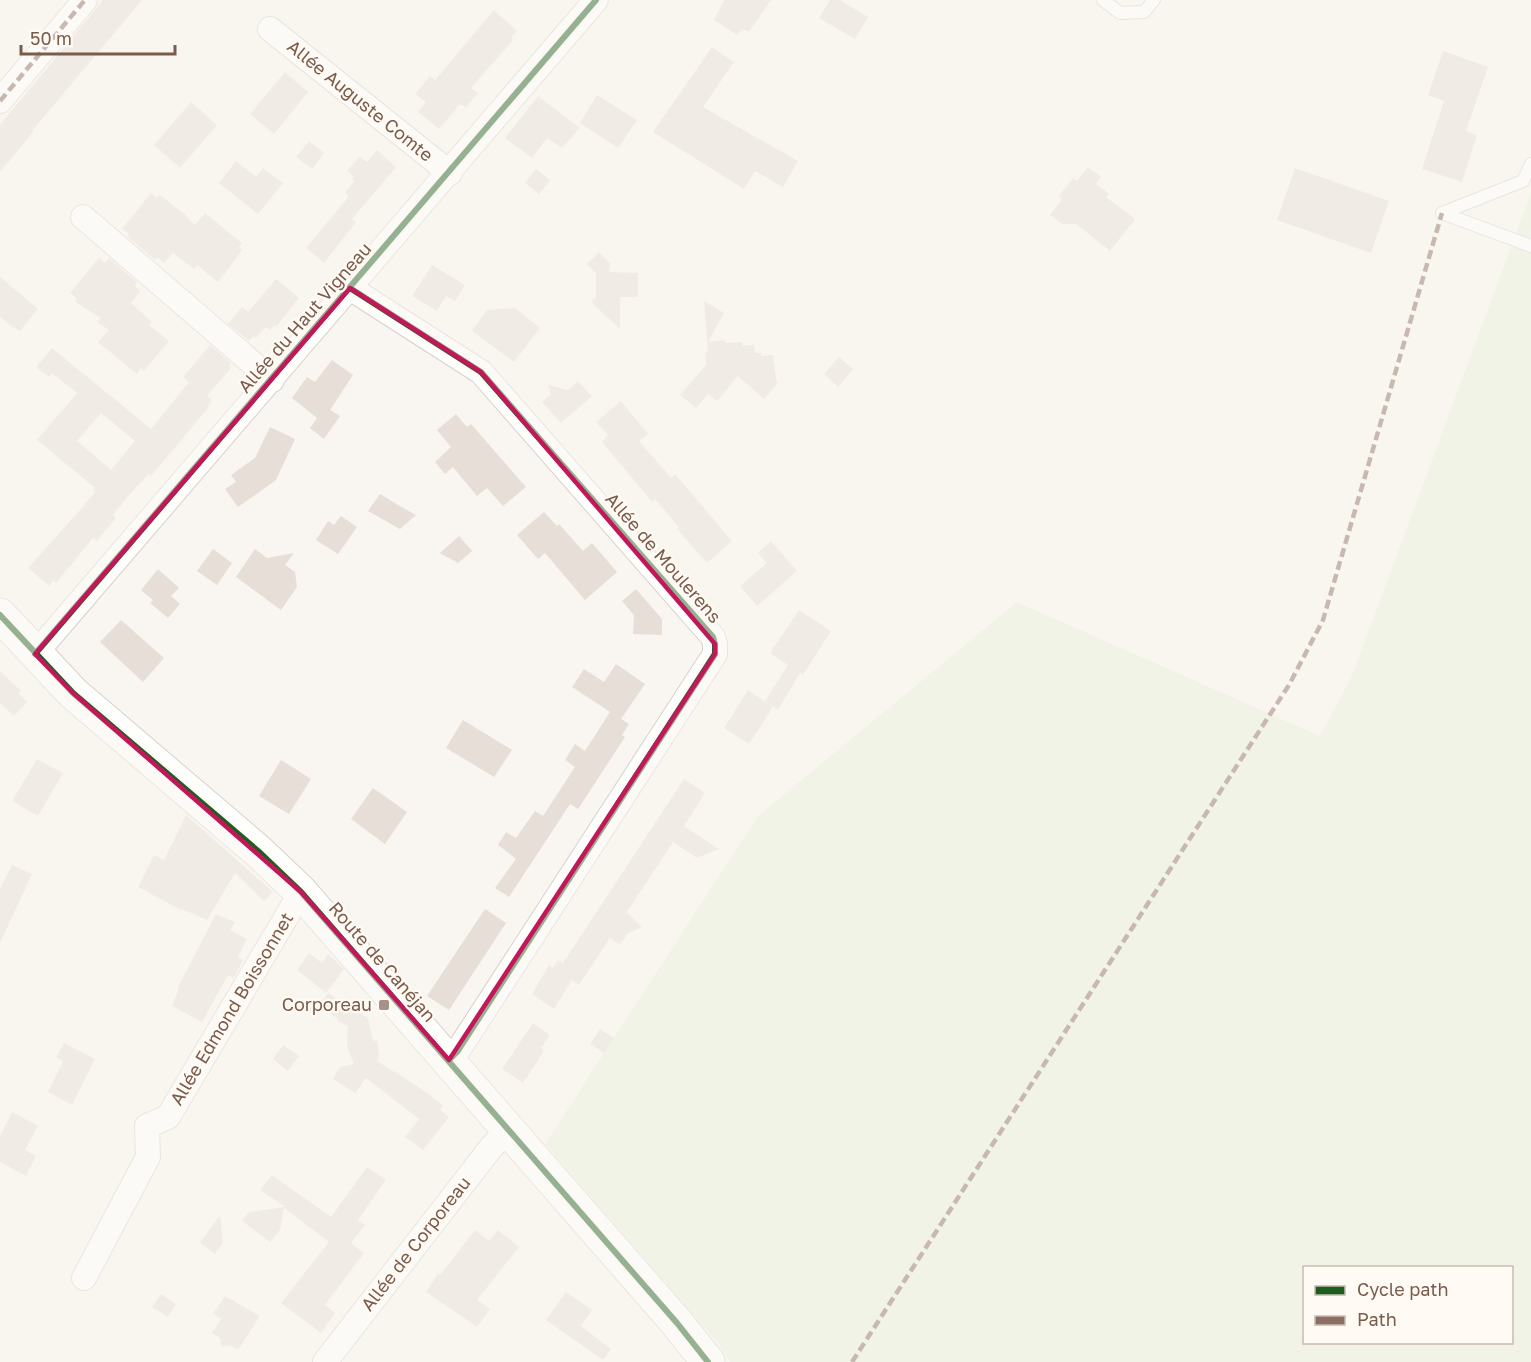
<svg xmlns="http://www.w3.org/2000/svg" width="1531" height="1362" font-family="'Golos Text',sans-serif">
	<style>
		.green { fill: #e7f0db; fill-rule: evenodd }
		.building { fill: #e6ded7; fill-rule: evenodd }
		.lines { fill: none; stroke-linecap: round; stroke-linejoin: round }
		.lane-casing { stroke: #d7d1cb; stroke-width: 14 }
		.street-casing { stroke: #d7d1cb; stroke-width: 26 }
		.secondary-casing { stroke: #d9d2cb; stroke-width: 35 }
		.lane { stroke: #fefefd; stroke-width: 12 }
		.street { stroke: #fefefd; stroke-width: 24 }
		.secondary { stroke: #fefefd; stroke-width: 33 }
		.quiet { stroke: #8d6e63; stroke-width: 4.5; stroke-dasharray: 9 4.5; stroke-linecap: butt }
		.cycleway-casing { stroke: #fffaf3; stroke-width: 10 }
		.cycleway { stroke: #1b5e20; stroke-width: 6 }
		.marked { fill: none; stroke: #c2185b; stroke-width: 4.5; stroke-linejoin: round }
		.poi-dot { fill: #a69286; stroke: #fffaf3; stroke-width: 2 }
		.labels { text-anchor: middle; stroke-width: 4.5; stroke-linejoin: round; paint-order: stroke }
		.street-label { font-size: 18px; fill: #7a5c4d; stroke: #fffaf3 }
		.poi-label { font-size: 18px; fill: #7a5c4d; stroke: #fffaf3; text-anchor: end }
	</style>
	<rect width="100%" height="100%" fill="#f9f5f0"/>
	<!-- green -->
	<path class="green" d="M1531 193V1362H730L718 1343 545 1144 758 816 1017 602 1320 736 1352 676ZM1304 1268H1512V1342H1304Z"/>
	<!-- building -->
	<path class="building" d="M103 0H142L32 131 33 132 0 172V125Z
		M724 0H771L749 32 742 29 737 35 714 20Z
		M830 0H840L868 17 855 39 819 18Z
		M494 10 517 31 511 38 513 40 471 88 478 93 466 108 460 104 439 129 418 112 426 102 415 94 430 76 435 80Z
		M712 47 734 62 703 107 798 161 783 187 755 171 744 189 653 132Z
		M1443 51 1488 67 1466 131 1477 135 1462 182 1422 169 1444 101 1428 95Z
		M285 72 308 92 274 134 250 114Z
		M597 95 637 120 618 148 580 123Z
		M538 96 580 128 562 148 547 138 532 158 505 138Z
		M191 102 217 125 180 168 154 145Z
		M309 141 324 153 312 169 296 157Z
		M377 150 396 167 352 219 356 222 324 263 306 248 349 196 345 193 354 181 352 179 354 177 347 171 360 156 367 162Z
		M236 161 256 177 263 168 283 183 258 214 219 183Z
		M1088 167 1101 177 1096 184 1109 194 1106 197 1135 219 1110 251 1076 224H1062L1050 215 1062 199 1059 196 1073 178 1077 181Z
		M1295 168 1389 201 1371 253 1277 220Z
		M536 169 550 180 539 194 525 183Z
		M151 193 157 198 160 195 184 214 195 225 205 213 242 243 239 247 242 250 235 260 218 282 197 265 194 269 173 253 164 263 157 257 155 260 127 236 129 234 122 229Z
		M599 252 610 263 609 272 638 273V297H620V329L591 302 596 297V273L587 264Z
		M99 258 105 263 109 258 137 282 135 286 140 291 131 303 152 322 149 325 169 341 144 371 141 368 137 374 98 342 109 330 97 322 101 318 75 302 77 299 70 293Z
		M432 265 465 285 455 301 446 296 437 311 412 296Z
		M0 277 38 309 20 331 14 327 13 328 0 317Z
		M276 279 299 298 276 327 274 325 270 330 265 327 256 338 254 336 249 341 228 324 242 307 248 312Z
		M704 301 724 313 708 342 725 340V343L742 342 743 346 754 345 755 353H761V356L773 355 777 384 764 399 738 376 717 401 708 394 696 408 680 395 706 365 705 353 708 352Z
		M515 308 540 328 514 362 472 331 487 310Z
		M210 345 231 363 229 366 231 368 207 396 212 400 208 406 209 407 151 476 149 474 145 478 128 496 113 515 116 518 97 541 93 538 56 583 53 581 49 586 28 568 81 509 95 492 93 490 95 488 37 440 77 393 52 373 49 377 36 367 52 348 151 429 189 382 183 377ZM101 413 135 441 111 470 77 441Z
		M839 357 853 369 838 387 824 374Z
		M332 360 353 375 330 410 340 416 324 439 310 428 317 418 292 398 307 377 315 382Z
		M578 381 592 396 561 423 542 402 551 394 548 385 568 390Z
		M621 401 648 434 639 441 671 478 675 474 732 541 707 563 677 529 679 527 655 499 652 502 602 442 608 435 596 422Z
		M456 414 467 427 471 424 526 487 503 506 487 488 477 496 453 467 445 474 435 462 451 447 437 430Z
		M270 427 295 439 276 480 238 507 225 489 236 482 231 475 255 458Z
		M380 494 398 505 416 515 400 529 368 511Z
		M544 512 557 526 559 524 583 551 592 543 617 572 585 600 545 553 538 559 517 535Z
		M341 516 357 527 338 554 316 540 328 521 334 525Z
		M459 536 472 551 458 563 440 553Z
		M771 541 797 571 757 606 740 586 767 563 758 553Z
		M213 549 232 563 217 585 197 571Z
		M255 549 267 558 294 553 285 565 295 572 297 587 281 610 236 577Z
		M158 569 179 588 171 596 180 604 168 618 150 603 153 600 141 590Z
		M636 589 662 619V635L633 634 634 615 622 601Z
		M799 610 831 631 803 675 800 673 778 710 765 701 788 665 770 653Z
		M121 620 164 658 143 682 100 642Z
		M616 664 645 684 621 719 572 687 584 669 604 682Z
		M0 671 21 691 19 694 27 702 14 716 0 703Z
		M748 690 773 707 749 744 724 728Z
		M610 712 629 724 622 735 625 737 578 809 570 804 509 897 495 888 516 859 498 845 506 832 516 838 535 811 543 816 575 767 565 760 575 744 585 751Z
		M463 720 512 750 494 777 446 748Z
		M37 759 63 773 38 816 12 801Z
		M281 760 311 779 289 814 259 796Z
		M684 779 705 793 684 826 719 849 697 858 673 842 627 912 642 927 627 934 620 945 610 938 579 985 572 980 554 1009 532 994 549 965 553 968 558 960 563 963Z
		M373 788 407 812 385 844 351 819Z
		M186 815 273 892 264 901 235 873 207 920 182 909 181 910 138 887 154 855 164 860Z
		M12 865 32 874 0 943V889Z
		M485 909 506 923 449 1010 427 996Z
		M216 914 235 922 230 930 247 939 238 957 243 960 236 974 233 978 228 975 202 1022 172 1006 178 991V987Z
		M309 953 322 963 328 954 344 969 326 993 297 970Z
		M328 993 368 1018 373 1041 377 1040 379 1056 377 1061 420 1088 443 1105 440 1110 449 1117 423 1150 405 1137 419 1119 366 1078 355 1093 333 1079 340 1067 354 1064 347 1047 348 1026 337 1021 338 1019 319 1005Z
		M533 1023 550 1035 541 1048 544 1051 523 1083 502 1069Z
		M600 1029 614 1038 604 1053 590 1044Z
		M64 1043 95 1059 72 1105 48 1092 63 1061 56 1057Z
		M283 1045 299 1056 288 1071 273 1059Z
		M12 1112 38 1126 25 1150 36 1156 26 1176 0 1162V1136Z
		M367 1167 386 1180 358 1220 365 1225 351 1243 364 1253 325 1305 335 1313 321 1333 281 1303 329 1242 284 1208 280 1230 270 1242 242 1221 249 1212 285 1207 260 1190 272 1175 331 1217Z
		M220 1215 223 1243 215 1254 200 1243Z
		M475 1230 489 1241 498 1230 519 1247 477 1300 490 1309 477 1327 426 1292 438 1273 440 1275Z
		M566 1292 592 1310 581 1326 611 1349 603 1360 546 1320Z
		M161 1294 176 1304 168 1317 152 1307Z
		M225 1296 260 1316 238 1350 230 1345 221 1347 220 1338 212 1333 221 1319 213 1314Z"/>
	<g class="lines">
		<defs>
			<path id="lane" d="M1103 0 1120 13 1144 12 1154 0
				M1442 213 1523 181 1531 164
				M1442 213 1531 246"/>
			<path id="street" d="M270 29 450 173
				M0 101 85 0
				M83 217 272 380
				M350 288 481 372 713 637 715 644V654L457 1052 449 1060
				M35 654 596 0
				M84 1278 148 1157 147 1126 168 1117 301 892
				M325 1362 490 1149 509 1128"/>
			<path id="secondary" d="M0 615 73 693 258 851 301 892 677 1323 708 1362"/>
		</defs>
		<!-- lane casing -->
		<use href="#lane" class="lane-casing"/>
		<!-- street casing -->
		<use href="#street" class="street-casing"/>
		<!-- secondary casing -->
		<use href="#secondary" class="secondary-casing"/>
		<!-- lane -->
		<use href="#lane" class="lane"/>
		<!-- street -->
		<use href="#street" class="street"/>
		<!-- secondary -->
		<use href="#secondary" class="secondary"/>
		<!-- quiet -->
		<path class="quiet" d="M0 101 85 0
			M852 1362 1289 685 1323 620 1442 213"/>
		<defs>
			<path id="cycleway" d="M350 288 481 372 713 637 715 644V654L457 1052 449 1060
				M0 615 73 693 258 851 301 892 677 1323 708 1362
				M35 654 596 0"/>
		</defs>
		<!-- cycleway casing -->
		<use href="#cycleway" class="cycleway-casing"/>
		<!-- cycleway -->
		<use href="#cycleway" class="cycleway"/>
	</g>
	<!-- marked area -->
	<path d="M0 0H1531V1362H0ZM350 288 481 372 715 644V654L449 1060 301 892 73 693 35 654Z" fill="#f9f5f0" fill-opacity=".55" fill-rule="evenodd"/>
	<path class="marked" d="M350 288 481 372 715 644V654L449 1060 301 892 73 693 35 654Z"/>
	<!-- markers -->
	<rect class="poi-dot" x="378" y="999" width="12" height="12" rx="3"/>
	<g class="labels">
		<!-- street labels -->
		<g class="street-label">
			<text transform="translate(360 101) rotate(39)" y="6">Allée Auguste Comte</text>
			<text transform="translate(305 318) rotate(-49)" y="6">Allée du Haut Vigneau</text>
			<text transform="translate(663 558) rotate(49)" y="6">Allée de Moulerens</text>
			<text transform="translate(382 962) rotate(49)" y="6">Route de Canéjan</text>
			<text transform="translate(232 1009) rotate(-59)" y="6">Allée Edmond Boissonnet</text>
			<text transform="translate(416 1244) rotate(-52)" y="6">Allée de Corporeau</text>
		</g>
		<!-- poi labels -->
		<g class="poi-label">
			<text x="372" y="1011">Corporeau</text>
		</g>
	</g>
	<!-- legend -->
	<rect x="1303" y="1266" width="210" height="78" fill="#fffaf3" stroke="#cabbb1" stroke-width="1.5"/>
	<rect x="1315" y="1286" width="30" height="9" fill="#1b5e20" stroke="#cabbb1" stroke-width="1.5"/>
	<text x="1357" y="1296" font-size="18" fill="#7a5c4d">Cycle path</text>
	<rect x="1315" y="1316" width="30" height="9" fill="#8d6e63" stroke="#cabbb1" stroke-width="1.5"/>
	<text x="1357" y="1326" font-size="18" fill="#7a5c4d">Path</text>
	<!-- scale -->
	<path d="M21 45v9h154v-9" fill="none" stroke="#7a5c4d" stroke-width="3"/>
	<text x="30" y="45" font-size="18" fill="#7a5c4d" stroke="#fffaf3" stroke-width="4.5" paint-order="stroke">50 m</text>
</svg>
